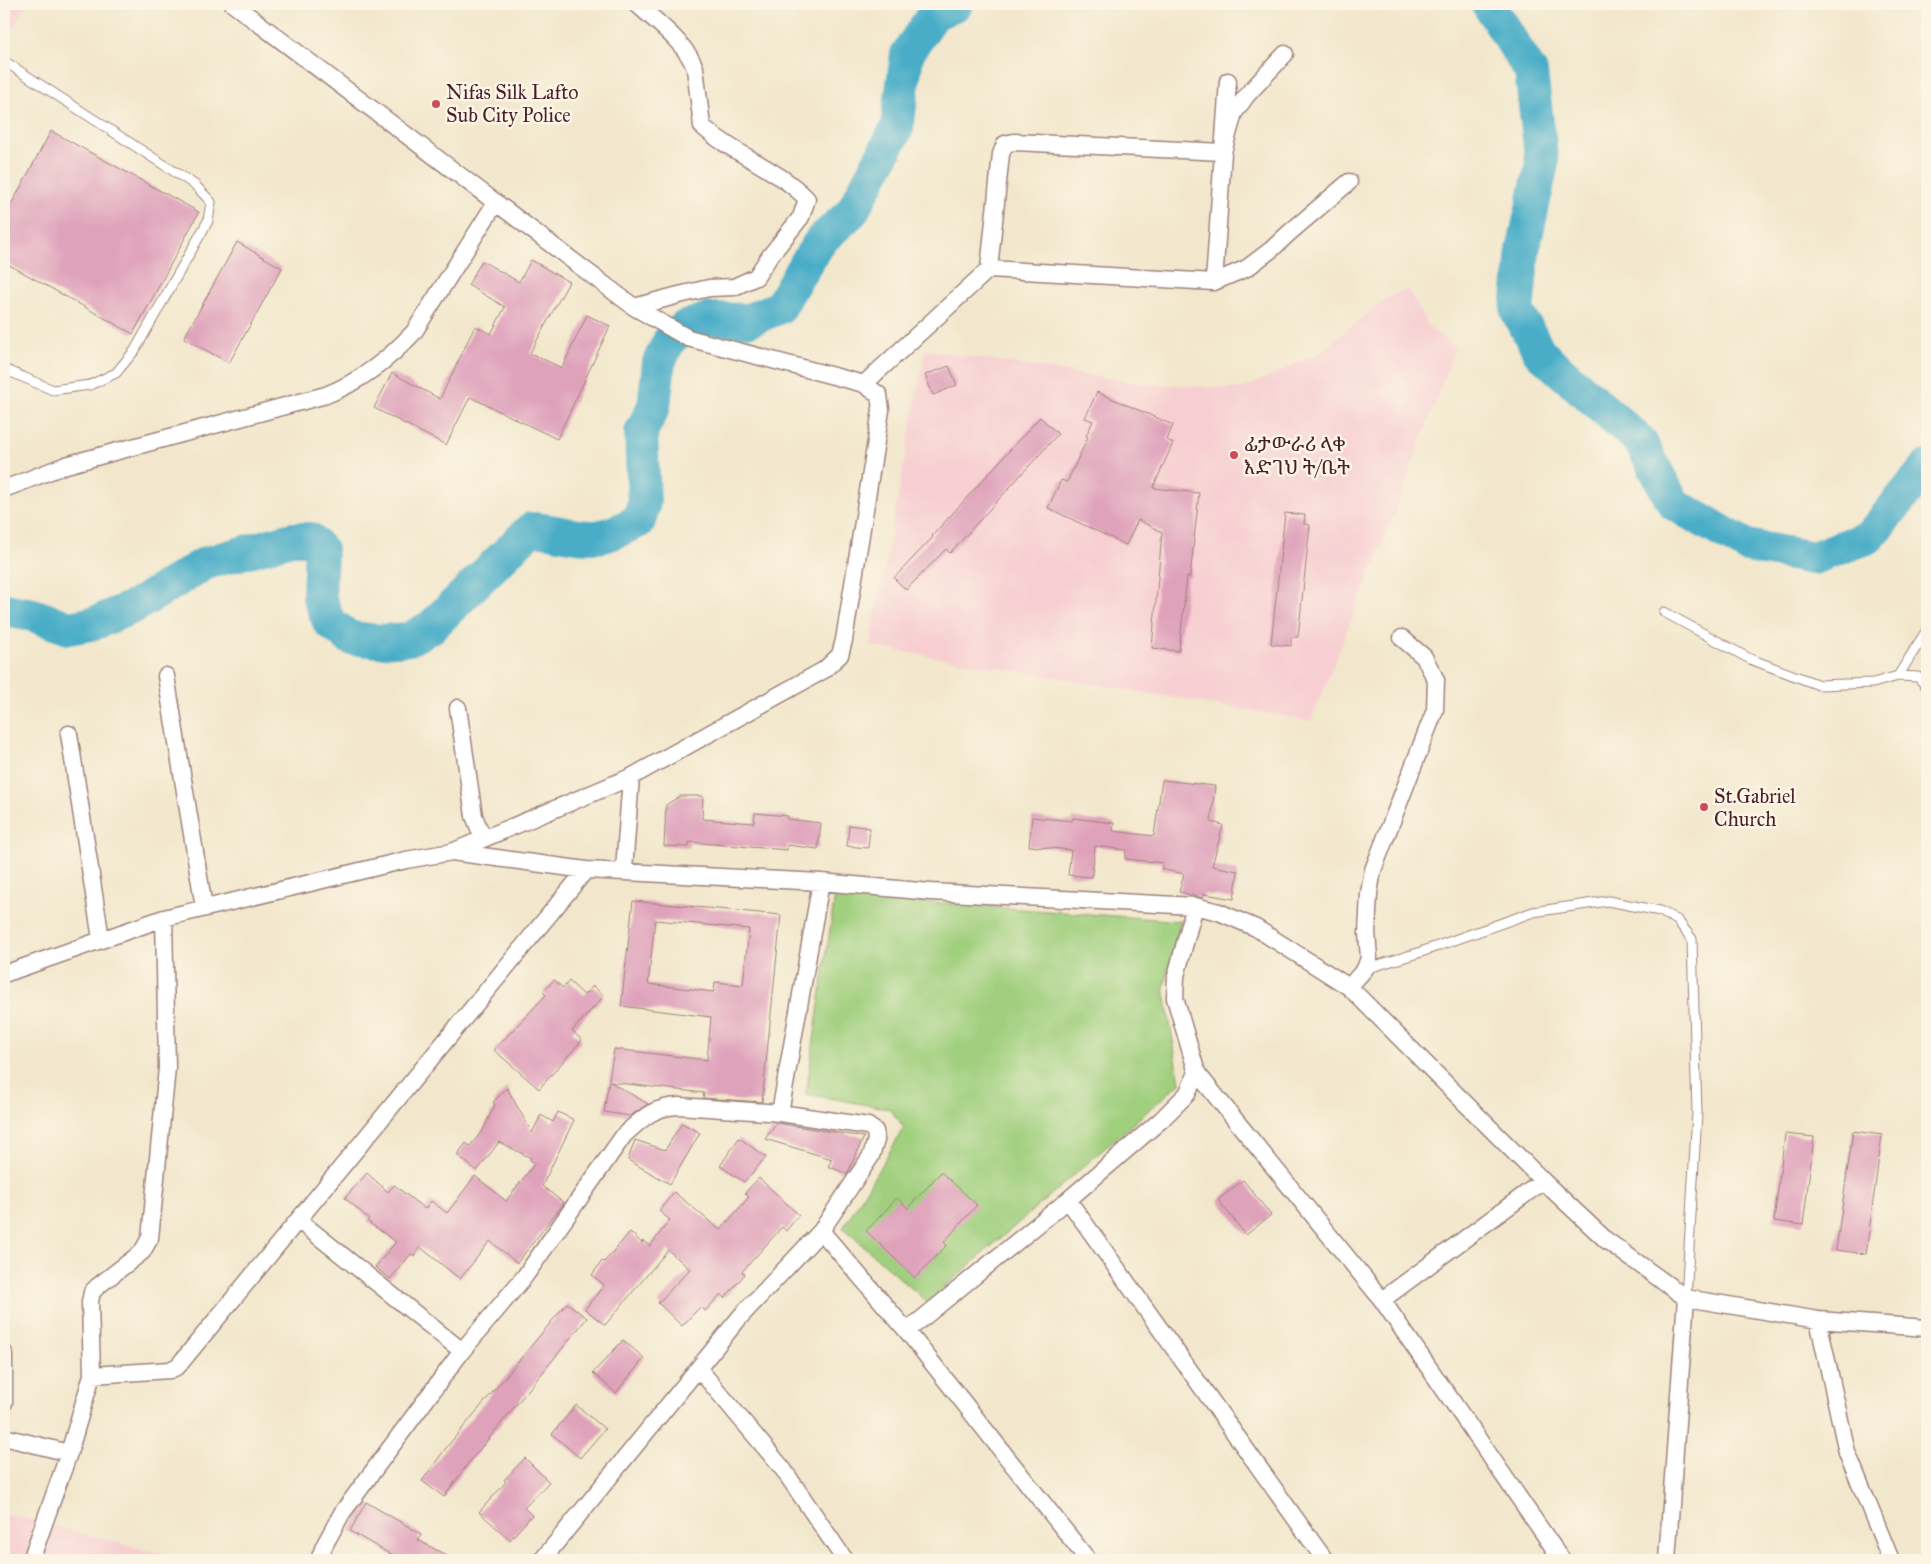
<svg xmlns="http://www.w3.org/2000/svg" width="1931" height="1564" font-family="'IM FELL Great Primer','Noto Serif Ethiopic',serif">
	<style>
		.built { fill: #f7cfd2 }
		.green { fill: #a0cf7e; stroke: #757754 }
		.lines { fill: none; stroke-linecap: round; stroke-linejoin: round }
		.river { stroke: #49adc8; stroke-width: 34 }
		.building { fill: #dfa2bb; fill-rule: evenodd }
		.service-casing { stroke: #9e837c; stroke-width: 11 }
		.minor-casing { stroke: #9e837c; stroke-width: 19 }
		.service { stroke: #fff; stroke-width: 9 }
		.minor { stroke: #fff; stroke-width: 16 }
		.poi-dot { fill: #d1495b; stroke: #fcf5e5; stroke-width: 2 }
		.labels { text-anchor: middle; stroke-width: 5; stroke-linejoin: round; paint-order: stroke }
		.poi-label { font-size: 20px; fill: #4a1f2b; stroke: #fcf5e5; text-anchor: start }
	</style>
	<rect width="100%" height="100%" fill="#fcf5e5"/>
	<filter id="ink" filterUnits="userSpaceOnUse"><feTurbulence type="fractalNoise" baseFrequency=".02" numOctaves="2"/><feDisplacementMap in="SourceGraphic" scale="10" xChannelSelector="R" yChannelSelector="G"/><feConvolveMatrix kernelMatrix="1 2 1 2 8 2 1 2 1" color-interpolation-filters="sRGB"/></filter>
	<filter id="wash" filterUnits="userSpaceOnUse"><feTurbulence type="fractalNoise" baseFrequency=".0096" numOctaves="4" result="noise"/><feDisplacementMap in="SourceGraphic" scale="20" xChannelSelector="R" yChannelSelector="G"/><feGaussianBlur stdDeviation="1.12" result="paint"/><feColorMatrix in="noise" values="0 0 0 0 0 0 0 0 0 0 0 0 0 0 0 0 0 1.4 0 .05"/><feComposite in="paint" operator="in"/></filter>
	<g filter="url(#wash)">
		<rect width="100%" height="100%" fill="#f2e7cc"/>
		<!-- built -->
		<path class="built" d="M4 4H27L4 46Z
			M1409 289 1428 327 1456 346 1401 496 1311 721 870 646 925 350 1139 383 1242 389 1316 355 1386 298Z
			M4 1513 184 1560H4Z"/>
		<!-- green -->
		<path class="green" d="M835 895 1181 921 1164 988 1180 1083 927 1302 843 1228 904 1128 890 1109 806 1094Z"/>
		<g class="lines">
			<!-- river -->
			<path class="river" d="M1488 4 1531 72 1542 164 1523 250 1517 311 1540 353 1640 441 1674 504 1747 546 1813 558 1869 537 1927 467
				M4 610 33 615 69 628 95 623 135 606 206 563 292 539H310L321 550 319 597 329 622 350 638 380 641 409 639 431 627 531 529C552 529 572 538 594 537 609 537 625 527 639 521L644 502 641 432 654 406 659 362 670 339 685 327 708 319 749 320 780 307 798 275 821 240 852 212 897 128 907 54 934 14 956 4"/>
		</g>
		<g id="blocks">
			<!-- building -->
			<path class="building" d="M51 131 199 212 133 334 4 262V218Z
				M237 242 282 268 229 363 184 338Z
				M531 260 569 282 530 353 562 368 587 315 610 326 557 439 470 397 446 445 374 408 392 373 440 399 475 326 491 334 505 307 468 285 482 261 519 282Z
				M949 366 957 385 933 395 925 375Z
				M1097 392 1173 425 1167 440 1173 443 1153 488 1199 493 1190 577H1187L1179 651 1152 648 1162 532 1138 520 1126 545 1048 508 1061 480 1067 482 1088 437 1086 436 1093 421 1085 418Z
				M1040 417 1058 434 950 553 946 549 906 590 894 578 933 537 932 536Z
				M1285 513 1305 515 1304 524 1310 525 1298 637H1291V646L1271 644Z
				M1162 780 1215 786 1211 822 1223 825 1212 866 1238 871 1234 899 1204 894 1203 898 1179 892 1184 874 1161 869 1163 863 1125 859 1126 850 1095 846 1092 877 1068 875 1071 850 1029 846 1032 817 1072 821 1073 818 1114 823 1113 831 1154 836Z
				M680 796H703L702 819 754 823 755 813 788 816 787 819 821 823 818 849 787 845V850L689 842V847L664 846 666 805Z
				M849 825 870 828 868 848 847 846Z
				M633 901 781 915 762 1102 703 1098 704 1093 610 1082 648 1104 630 1116 604 1112 614 1049 707 1060 711 1017 621 1006ZM655 920 749 929 743 985 715 982 714 992 648 984Z
				M554 980 563 988 569 981 584 995 593 986 604 996 572 1031 582 1040 539 1089 494 1050 546 995 543 992Z
				M507 1088 532 1133 541 1115 553 1122 558 1112 574 1120 542 1186 564 1203 517 1263 490 1241 460 1279 420 1247 414 1256 411 1254 390 1279 375 1267 396 1242 367 1221 369 1219 345 1198 367 1173 388 1192 394 1185 425 1209 431 1201 447 1213 475 1176 506 1201 535 1163 530 1160 531 1158 499 1142 477 1171 457 1155 466 1143 470 1146 483 1130 495 1105 493 1102Z
				M682 1123 700 1133 670 1184 628 1160 635 1140 665 1150Z
				M777 1123 864 1137 847 1174 828 1166 832 1159 765 1139Z
				M1853 1131 1882 1135 1866 1254 1836 1250Z
				M1785 1134 1814 1137 1803 1225 1774 1221Z
				M739 1138 766 1157 744 1182 720 1166Z
				M941 1172 977 1205 944 1242 947 1245 915 1278 866 1231 897 1198 908 1208Z
				M759 1178 799 1215 786 1231 782 1227 742 1272 745 1274 725 1298 721 1294 705 1311 701 1306 682 1326 658 1303 690 1269 668 1250 605 1325 585 1309 604 1285 592 1275 602 1261 604 1262 630 1232 642 1243 643 1241 650 1246 670 1220 659 1211 674 1192 720 1230 749 1197 745 1193Z
				M1243 1180 1271 1215 1246 1235 1218 1200Z
				M567 1303 587 1318 467 1465 444 1497 422 1481 446 1448Z
				M623 1340 644 1358 616 1393 593 1373Z
				M576 1405 605 1429 580 1458 552 1434Z
				M525 1458 549 1482 524 1508 532 1515 510 1540 479 1512 506 1482 504 1480Z
				M366 1502 421 1534 418 1540 455 1560H400L350 1531Z"/>
		</g>
	</g>
	<g filter="url(#ink)">
		<use href="#blocks" fill-opacity="0" stroke="#9e837c" stroke-width="1"/>
		<g class="lines">
			<defs>
				<path id="service" d="M4 61 195 185 211 202 208 221 135 350 116 373 90 385 53 390 4 369
					M1664 612 1750 659 1819 685 1873 683 1898 676 1918 677 1927 687
					M1898 676 1927 630
					M1365 969 1418 953 1533 912 1608 901 1660 911 1677 920 1692 939 1697 1113 1686 1298"/>
				<path id="minor" d="M233 4 634 307 679 295 709 288 734 287 756 277 770 256 801 217 807 199C777 168 734 155 702 126L695 68C687 44 655 21 637 4
					M989 269 1001 154 1005 144 1014 142 1223 152 1234 113 1247 95 1285 54
					M1214 282 1228 81
					M864 384 989 269 1214 282 1247 268 1272 249 1289 233 1349 182
					M4 489 66 465 326 395C359 382 390 358 414 332L496 202
					M166 676 204 907
					M458 708 474 816 483 838
					M69 734 101 939
					M452 852 631 777 824 670 840 655 844 640 881 410 879 395 864 384 688 338 634 307
					M586 870 821 882 931 892 1195 906 1219 912 1256 928 1349 987 1543 1181 1606 1240 1686 1298 1818 1320 1927 1328
					M624 870 631 777
					M4 974 164 918 406 860 452 852 586 870 178 1366 170 1370 92 1375 69 1453 31 1560
					M1349 987 1365 969 1369 958 1367 933 1369 893 1373 870 1435 710 1436 680 1424 657 1402 638
					M1197 1073 1382 1300 1562 1560
					M1068 1200 1325 1560
					M298 1220 462 1351
					M821 1231 907 1331 1088 1560
					M1382 1300 1543 1181
					M1818 1320 1847 1452 1891 1560
					M907 1331 1068 1200 1161 1120 1187 1094 1197 1073 1175 998 1176 976 1195 906
					M4 1353V1403
					M699 1369 783 1469 845 1560
					M92 1375 90 1302 92 1292 98 1286 142 1252 150 1238 167 1068 164 918
					M4 1437 69 1453
					M319 1560 324 1546 342 1513 462 1351 525 1276 624 1135C643 1118 653 1107 679 1106L780 1113 821 882
					M542 1560 740 1317 821 1231 871 1156 876 1140 875 1131 868 1126 780 1113
					M1667 1560 1686 1298"/>
			</defs>
			<!-- service casing -->
			<use href="#service" class="service-casing"/>
			<!-- minor casing -->
			<use href="#minor" class="minor-casing"/>
			<!-- service -->
			<use href="#service" class="service"/>
			<!-- minor -->
			<use href="#minor" class="minor"/>
		</g>
	</g>
	<!-- markers -->
	<g class="poi-dot">
		<circle cx="436" cy="104" r="5"/>
		<circle cx="1234" cy="455" r="5"/>
		<circle cx="1704" cy="807" r="5"/>
	</g>
	<g class="labels">
		<!-- poi labels -->
		<g class="poi-label">
			<text x="446" y="99">Nifas Silk Lafto<tspan x="446" dy="23">Sub City Police</tspan></text>
			<text x="1244" y="451">ፊታውራሪ ላቀ<tspan x="1244" dy="23">እድገህ ት/ቤት</tspan></text>
			<text x="1714" y="803">St.Gabriel<tspan x="1714" dy="23">Church</tspan></text>
		</g>
	</g>
	<!-- margin -->
	<rect width="1931" height="1564" fill="none" stroke="#fcf5e5" stroke-width="20"/>
</svg>
